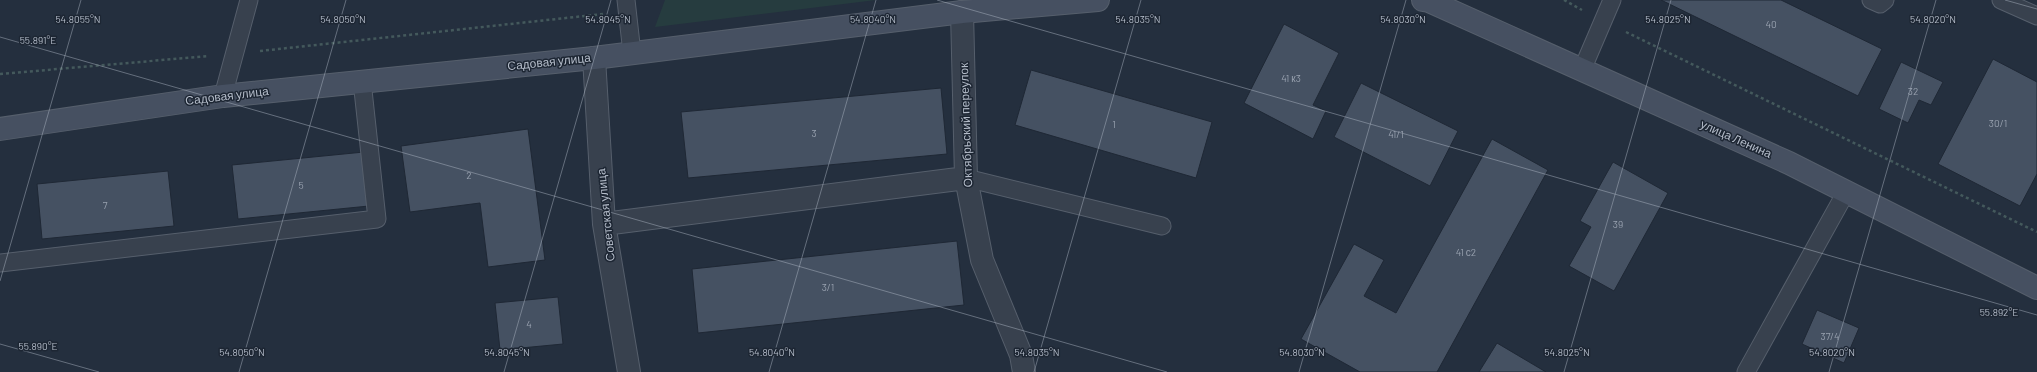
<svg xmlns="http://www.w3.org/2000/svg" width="2037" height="372" font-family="Barlow,sans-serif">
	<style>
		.green { fill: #263c3f }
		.building { fill: #455162; stroke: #1f2835 }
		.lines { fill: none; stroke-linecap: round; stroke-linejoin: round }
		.service-casing { stroke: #565f6c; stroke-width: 19 }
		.minor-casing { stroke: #565f6c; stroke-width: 24 }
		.secondary-casing { stroke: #565f6c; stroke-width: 24 }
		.path { stroke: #44595c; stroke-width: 2.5; stroke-dasharray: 3 3; stroke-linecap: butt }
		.service { stroke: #38414e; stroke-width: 17 }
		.minor { stroke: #38414e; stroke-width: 22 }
		.secondary { stroke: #465061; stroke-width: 22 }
		.ticks { fill: none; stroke: #b4bcc9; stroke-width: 1; stroke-opacity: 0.45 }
		.labels { text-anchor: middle; stroke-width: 3; stroke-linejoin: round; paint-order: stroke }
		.number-label { font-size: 10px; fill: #98a1af }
		.street-label { font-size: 12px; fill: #b4bcc9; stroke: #1d2633 }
		.ticks-label { font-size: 10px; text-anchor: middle; fill: #b4bcc9; stroke: #1d2633; stroke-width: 3; stroke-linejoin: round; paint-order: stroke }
	</style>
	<rect width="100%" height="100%" fill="#242f3e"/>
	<!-- green -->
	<path class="green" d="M665 0H876L655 27Z"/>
	<!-- building -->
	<path class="building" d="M1661 0H1781L1882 49 1858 96Z
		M1284 24 1339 53 1313 105 1326 111 1313 139 1244 103Z
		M1993 59 2037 82V174L2020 206 1938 164Z
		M1901 62 1943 82 1931 105 1919 100 1908 123 1879 109Z
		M1031 70 1212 122 1196 178 1015 125Z
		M1361 83 1458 131 1430 186 1334 137Z
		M941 88 947 154 688 178 681 112Z
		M528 129 545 260 488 267 480 203 410 212 401 146Z
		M1492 139 1548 170 1437 372H1360L1301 339 1354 244 1384 260 1364 296 1396 313Z
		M364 152 369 206 238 219 232 165Z
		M1613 162 1668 193 1614 291 1569 266 1591 227 1580 221Z
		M168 171 174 226 42 239 37 184Z
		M957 241 964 305 698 333 692 269Z
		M558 297 563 344 500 350 495 303Z
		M1817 310 1859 328 1844 363 1802 344Z
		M1497 343 1546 372H1479Z"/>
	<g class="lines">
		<defs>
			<path id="service" d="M626 0 632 53
				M1871 0 1880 4 1885 0
				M2001 0 2037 16
				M1582 70 1612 0
				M223 96 249 0
				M966 178 1162 226
				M0 263 377 219 362 81
				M1746 372 1846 192"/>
			<path id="minor" d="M962 12 966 178 982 260 1021 355 1024 372
				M594 58 604 224 629 372
				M604 224 966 178"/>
			<path id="secondary" d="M1423 0 1429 1 1789 163 2037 288
				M0 129 223 96 594 58 962 12 1098 0"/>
		</defs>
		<!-- service casing -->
		<use href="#service" class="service-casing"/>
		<!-- minor casing -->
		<use href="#minor" class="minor-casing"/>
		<!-- secondary casing -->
		<use href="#secondary" class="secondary-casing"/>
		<!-- path -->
		<path class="path" d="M1564 0 1582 10
			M1626 32 2037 232
			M260 51 603 14
			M0 74 209 56"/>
		<!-- service -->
		<use href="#service" class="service"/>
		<!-- minor -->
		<use href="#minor" class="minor"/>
		<!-- secondary -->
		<use href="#secondary" class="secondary"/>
	</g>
	<!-- ticks -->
	<path class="ticks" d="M937 0 2037 315M2005 0 2037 9M0 37 1167 372M0 281 81 0M0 344 99 372M239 372 346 0M504 372 611 0M769 372 876 0M1034 372 1141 0M1299 372 1406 0M1564 372 1671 0M1829 372 1936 0"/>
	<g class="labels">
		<!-- number labels -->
		<g class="number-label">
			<text x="1771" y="28">40</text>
			<text x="1291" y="82">41 к3</text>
			<text x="1913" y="95">32</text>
			<text x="1998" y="127">30/1</text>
			<text x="1114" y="128">1</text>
			<text x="814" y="137">3</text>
			<text x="1396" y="138">41/1</text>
			<text x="469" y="179">2</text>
			<text x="301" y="189">5</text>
			<text x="105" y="209">7</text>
			<text x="1618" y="228">39</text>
			<text x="1466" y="256">41 с2</text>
			<text x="828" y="291">3/1</text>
			<text x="529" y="328">4</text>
			<text x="1830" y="340">37/4</text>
		</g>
		<!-- street labels -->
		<g class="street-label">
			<text transform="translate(549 62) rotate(-6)" y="4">Садовая улица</text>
			<text transform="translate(227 96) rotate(-7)" y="4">Садовая улица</text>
			<text transform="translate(966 125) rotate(-92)" y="4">Октябрьский переулок</text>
			<text transform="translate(1736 139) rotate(24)" y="4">улица Ленина</text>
			<text transform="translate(606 215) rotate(-96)" y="4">Советская улица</text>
		</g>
	</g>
	<g class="ticks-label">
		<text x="78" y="23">54.8055°N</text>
		<text x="343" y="23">54.8050°N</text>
		<text x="608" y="23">54.8045°N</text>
		<text x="873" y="23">54.8040°N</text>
		<text x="1138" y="23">54.8035°N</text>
		<text x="1403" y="23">54.8030°N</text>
		<text x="1668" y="23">54.8025°N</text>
		<text x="1933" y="23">54.8020°N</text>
		<text x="38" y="44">55.891°E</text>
		<text x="1999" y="316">55.892°E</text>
		<text x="38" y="350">55.890°E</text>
		<text x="242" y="356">54.8050°N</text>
		<text x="507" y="356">54.8045°N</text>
		<text x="772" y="356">54.8040°N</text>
		<text x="1037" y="356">54.8035°N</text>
		<text x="1302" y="356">54.8030°N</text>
		<text x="1567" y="356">54.8025°N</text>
		<text x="1832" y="356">54.8020°N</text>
	</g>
</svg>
